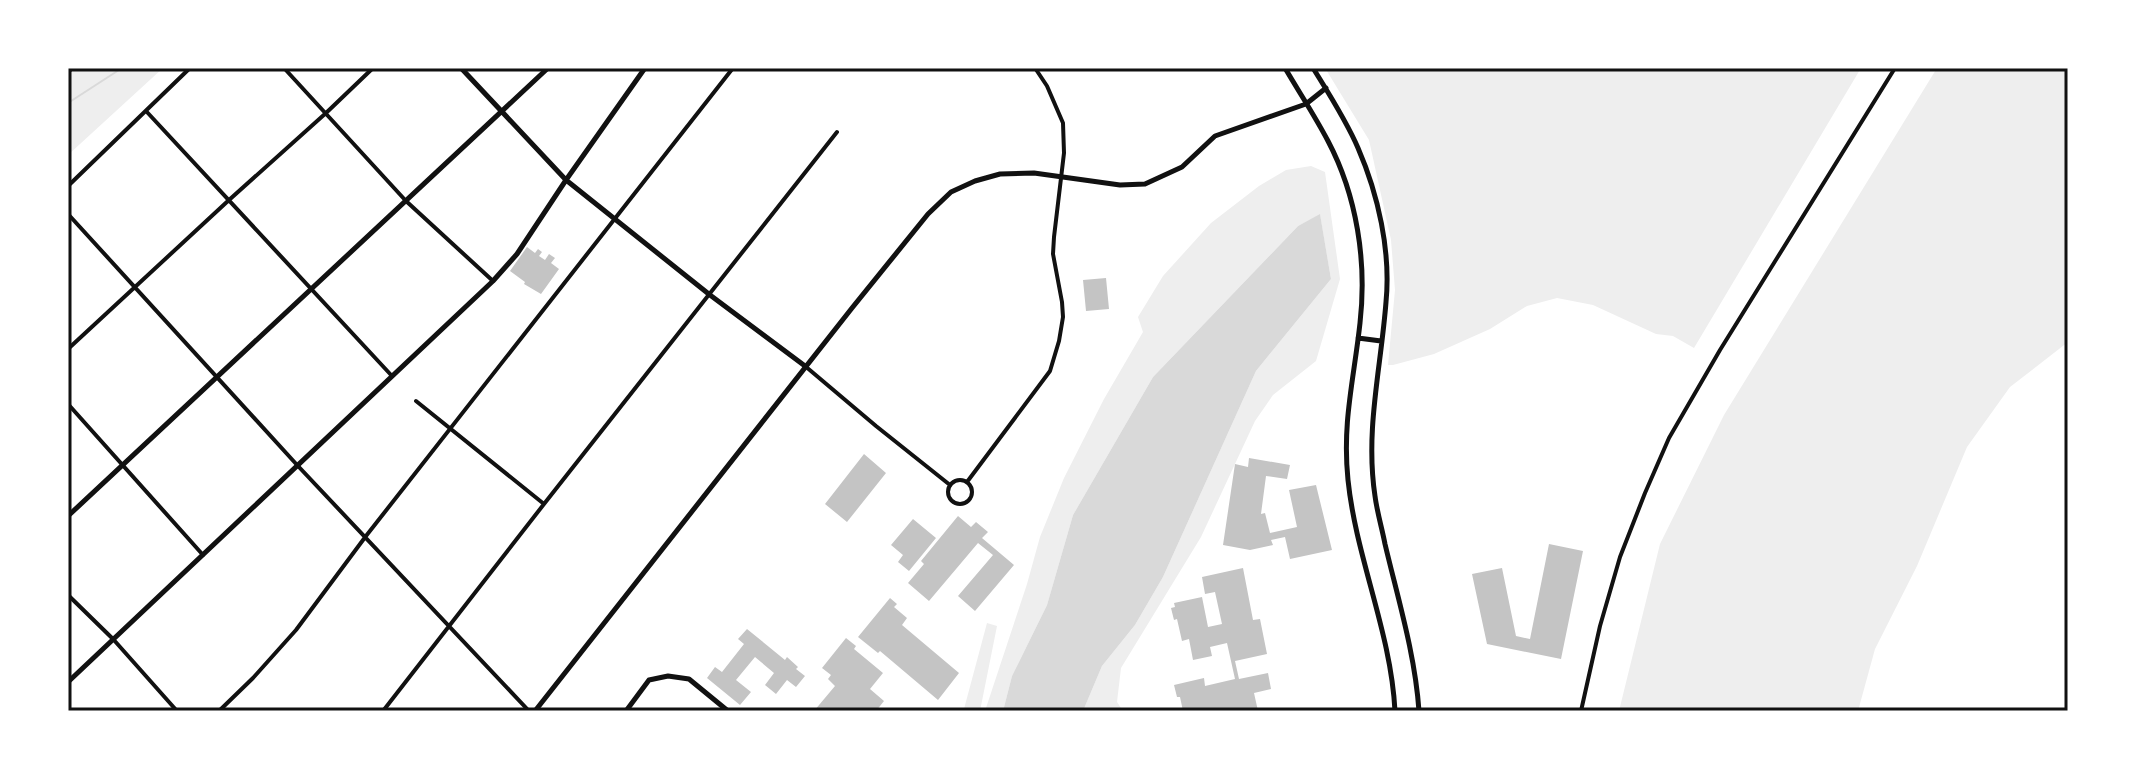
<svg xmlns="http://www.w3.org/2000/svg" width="2136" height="779" font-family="Quicksand,sans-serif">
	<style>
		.green { fill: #eee }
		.water { fill: #d9d9d9 }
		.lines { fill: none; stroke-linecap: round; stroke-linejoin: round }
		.stream { stroke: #d9d9d9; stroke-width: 2 }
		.building { fill: #c4c4c4 }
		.minor { stroke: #111; stroke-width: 4 }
		.tertiary { stroke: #111; stroke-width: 5 }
		.secondary { stroke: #111; stroke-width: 5 }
		.motorway { stroke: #111; stroke-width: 7 }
		.neatline { fill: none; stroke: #111; stroke-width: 3 }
	</style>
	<rect width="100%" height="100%" fill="#fff"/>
	<!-- green -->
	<path class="green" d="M68 68H163L68 155Z
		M1325 68H1861L1694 348 1673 336 1656 334 1593 305 1557 298 1527 306 1490 329 1434 354 1393 365H1388L1395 290 1391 240 1369 140Z
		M1937 68H2068V342L2010 387 1967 447 1917 566 1875 649 1858 711H1619L1660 544 1724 415Z
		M1311 166 1325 172 1340 279 1316 361 1273 395 1255 421 1201 537 1121 668 1117 702 1123 711H1083L1102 666 1135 625 1163 577 1256 371 1331 279 1320 215 1298 226 1153 377 1073 515 1047 605 1012 676 1003 711H985L1027 584 1040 537 1064 478 1104 399 1143 332 1138 317 1163 276 1211 223 1259 186 1286 170Z
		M987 623 997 626 980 711 964 709Z"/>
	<!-- water -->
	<path class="water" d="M1320 214 1331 279 1256 371 1163 577 1135 625 1102 666 1083 711H1003L1012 676 1047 605 1073 515 1153 377 1298 226Z"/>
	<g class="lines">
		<!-- stream -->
		<path class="stream" d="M68 103 122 68"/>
	</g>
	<!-- building -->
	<path class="building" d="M527 247 535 253 538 249 542 252 539 256 545 260 549 254 555 258 551 263 559 269 541 294 524 284 525 282 510 271Z
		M1106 278 1109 309 1086 311 1083 280Z
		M864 454 886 473 847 522 825 504Z
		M1249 458 1290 465 1287 479 1266 476 1261 514 1265 513 1270 533 1297 527 1289 490 1316 485 1332 550 1290 559 1285 537 1271 540 1273 545 1250 550 1223 545 1235 464 1248 467Z
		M958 516 971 527 976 522 988 532 982 538 1014 565 975 611 958 596 993 555 978 543 929 601 908 583 924 564 921 561Z
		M913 519 936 538 909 571 898 562 903 555 891 545Z
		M1549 544 1583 551 1561 659 1487 644 1472 574 1502 568 1516 636 1530 639Z
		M1243 568 1253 620 1260 619 1267 654 1235 661 1239 679 1268 673 1271 689 1254 693 1258 711H1183L1180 697H1177L1174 685 1204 678 1205 686 1235 679 1227 643 1210 647 1212 656 1193 660 1189 639 1182 641 1177 619 1174 620 1171 608 1175 607 1174 603 1202 597 1208 627 1222 624 1215 592 1205 594 1202 577Z
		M890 598 897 604 894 607 907 618 902 625 959 673 938 700 880 651 878 653 858 637Z
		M747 629 785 660 787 657 798 667 796 669 805 676 796 687 787 680 776 694 765 685 774 673 755 657 736 680 751 692 740 705 707 678 715 667 722 672 744 644 738 639Z
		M846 638 856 646 854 649 883 673 870 689 884 701 876 711H814L835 686 828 679 831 675 822 668Z"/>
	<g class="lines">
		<!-- minor -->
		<path class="minor" d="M284 68 406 201 493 281
			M146 111 392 376
			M68 186 190 68
			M68 214 298 466 529 711
			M68 349 229 200 326 113 373 68
			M805 366 876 426 950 485
			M416 401 544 504
			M68 404 203 555
			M948 492a12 12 0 1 1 24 0a12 12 0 1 1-24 0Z
			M967 482 1050 371 1059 341 1063 317 1062 302 1053 254 1054 237 1064 153 1063 123 1047 86 1035 68
			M68 595 113 639 177 711
			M219 711 253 678 296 630 366 536 733 68
			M383 711 544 504 837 132
			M1581 711 1600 626 1620 557 1645 493 1669 438 1720 350 1895 68"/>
		<!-- tertiary -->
		<path class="tertiary" d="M461 68 566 180 710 295 805 366
			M68 516 548 68
			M68 682 493 281 517 254 566 180 645 68
			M626 711 649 680 668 676 689 679 728 711"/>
		<!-- secondary -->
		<path class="secondary" d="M1285 68C1299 92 1315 116 1328 141 1357 196 1367 262 1360 323 1354 379 1342 422 1348 480 1356 558 1391 632 1395 711
			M1313 68C1329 94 1346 120 1358 148 1378 194 1391 251 1386 302 1381 368 1365 430 1375 496 1377 512 1382 528 1385 544 1398 599 1415 654 1419 711
			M1358 338 1381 341
			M535 711 852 308 928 214 951 192 975 181 1000 174 1034 173 1120 185 1145 184 1182 167 1215 136 1306 104 1326 88"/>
		<!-- motorway -->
		<path class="motorway" d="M68 70 70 68"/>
	</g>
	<!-- border -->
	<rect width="2136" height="779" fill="none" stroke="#ffffff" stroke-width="140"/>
	<rect x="70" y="70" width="1996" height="639" class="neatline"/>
</svg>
